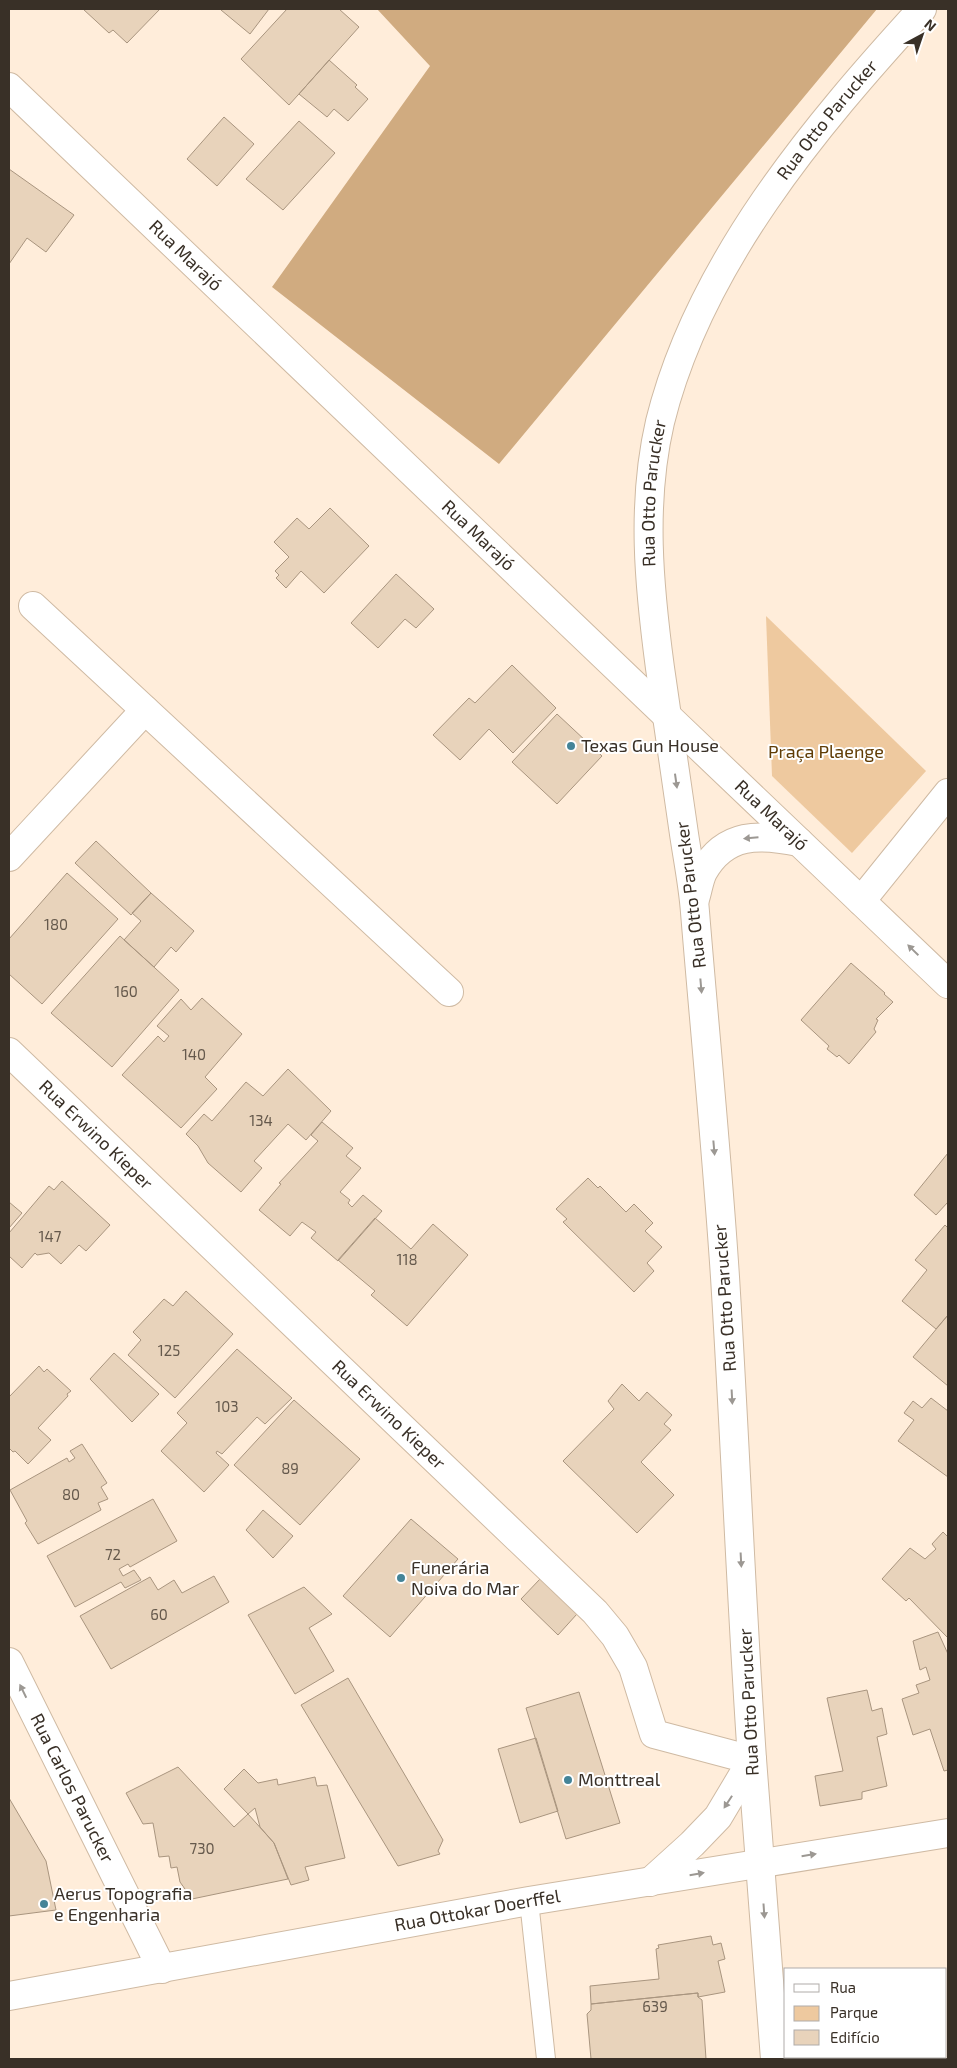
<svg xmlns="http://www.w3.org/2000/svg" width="957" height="2068" font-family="'Exo 2',sans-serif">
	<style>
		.green { fill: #eec99f }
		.forest { fill: #d0ab80 }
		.building { fill: #e8d3bb; stroke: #a9957f }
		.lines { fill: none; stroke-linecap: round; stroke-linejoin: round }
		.service-casing { stroke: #cfbaa3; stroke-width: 20 }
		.minor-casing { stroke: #cfbaa3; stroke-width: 30 }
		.primary-casing { stroke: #cfbaa3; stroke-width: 30 }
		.service { stroke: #fff; stroke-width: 18 }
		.minor { stroke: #fff; stroke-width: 28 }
		.primary { stroke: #fff; stroke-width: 28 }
		.oneway { fill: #9c9893 }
		.poi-dot { fill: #448498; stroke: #fff; stroke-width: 2 }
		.labels { text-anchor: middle; stroke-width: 4; stroke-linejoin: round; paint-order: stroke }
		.number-label { font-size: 15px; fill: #65594c }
		.street-label { font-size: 18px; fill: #393027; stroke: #fff }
		.poi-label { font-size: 18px; fill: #393027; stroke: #fff; text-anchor: start }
		.park-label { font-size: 18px; fill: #603c05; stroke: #fff }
	</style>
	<rect width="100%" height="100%" fill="#ffedda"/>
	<!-- green -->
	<path class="green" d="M766 616 926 771 852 853 772 776Z"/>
	<!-- forest -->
	<path class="forest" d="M377 9H877L499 464 272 287 430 66Z"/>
	<!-- building -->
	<path class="building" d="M83 9H160L127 43 113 30 109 33Z
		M222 9H269L250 34 221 10Z
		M287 9H339L359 27 289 105 241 59Z
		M329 60 357 85 355 87 368 99 348 121 334 109 327 117 299 94Z
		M224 117 254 144 217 186 187 159Z
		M299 121 335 153 283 210 246 179Z
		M9 169 74 215 46 252 27 238 9 264Z
		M330 508 369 546 324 593 301 571 286 588 276 578 279 575 275 571 289 557 274 542 297 518 309 529Z
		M396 574 434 609 416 628 405 619 378 648 351 623Z
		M512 665 556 708 513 753 489 729 460 760 433 735 469 698 475 703Z
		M557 714 602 756 557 804 512 762Z
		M96 841 151 893 131 915 75 863Z
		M67 873 118 919 42 1004 9 974V939Z
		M151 893 194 931 176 952 171 947 154 967 124 940 141 921 132 913Z
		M120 936 179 990 112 1067 51 1013Z
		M851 963 885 993 884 994 893 1002 876 1019 878 1020 874 1029 876 1032 849 1064 839 1055 837 1057 827 1049 829 1046 801 1020Z
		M202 998 242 1034 205 1077 217 1089 181 1128 122 1075 158 1036 164 1042 169 1036 157 1026 181 999 191 1010Z
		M288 1069 331 1111 306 1140 288 1124 254 1161 262 1168 241 1192 208 1163 198 1146 186 1134 204 1114 212 1121 246 1082 263 1096Z
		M322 1122 353 1148 346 1156 361 1168 340 1192 350 1200 348 1203 352 1207 363 1195 382 1211 338 1261 311 1238 316 1232 302 1222 290 1236 259 1210 281 1184 279 1183 318 1141 311 1135Z
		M948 1153V1202L936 1215 914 1195Z
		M588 1178 598 1188 600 1186 626 1212 634 1204 653 1223 645 1231 662 1247 647 1263 654 1271 634 1292 563 1222 567 1219 556 1209Z
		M62 1181 110 1225 86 1251 79 1245 61 1264 49 1253 37 1255 35 1253 22 1268 9 1256V1233L49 1186 54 1190Z
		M9 1202 22 1213 9 1228Z
		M375 1218 411 1249 433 1224 468 1255 407 1326 371 1295 375 1291 338 1260Z
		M945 1225 948 1228V1315L936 1329 902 1301 927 1270 915 1260Z
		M186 1291 233 1334 175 1398 128 1355 141 1340 133 1332 164 1299 173 1306Z
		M948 1315V1386L913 1357Z
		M237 1349 292 1398 265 1424 257 1417 222 1454 217 1451 216 1453 229 1465 204 1492 161 1451 187 1423 177 1413Z
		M114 1353 159 1394 132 1422 90 1379Z
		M39 1366 44 1372 47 1369 71 1391 67 1394 68 1396 38 1428 51 1440 28 1464 15 1451 13 1452 9 1448V1397Z
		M622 1384 639 1401 647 1392 672 1415 664 1424 671 1430 641 1462 674 1495 637 1533 563 1461 614 1409 608 1401Z
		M931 1398 948 1411V1477L898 1441 914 1420 904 1413 913 1401 922 1408Z
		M294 1400 360 1459 300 1525 234 1465Z
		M82 1444 107 1483 101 1487 108 1499 98 1503 101 1510 38 1544 25 1523 27 1521 10 1490 67 1458 69 1462 75 1458 70 1451Z
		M153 1499 177 1541 130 1567 128 1564 119 1569 123 1576 134 1570 141 1580 125 1588 121 1582 75 1607 47 1556Z
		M263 1510 293 1536 273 1558 246 1530Z
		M411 1519 458 1559 390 1637 343 1596Z
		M943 1532 948 1537V1638L909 1598 906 1601 882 1579 910 1548 925 1559 936 1549 932 1544Z
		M214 1576 229 1602 111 1669 80 1616 150 1577 158 1590 174 1580 182 1593Z
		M540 1579 577 1614 558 1635 521 1599Z
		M304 1587 332 1614 309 1628 334 1671 295 1694 248 1615Z
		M938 1632 948 1654V1770L944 1771 930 1729 913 1735 902 1699 919 1693 916 1685 930 1680 926 1667 920 1670 913 1641Z
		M348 1678 443 1840 438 1851 440 1854 398 1866 301 1705Z
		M867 1690 872 1711 882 1708 887 1734 877 1737 887 1786 862 1792V1799L820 1806 815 1776 843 1771 827 1698Z
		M579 1692 620 1823 566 1839 526 1708Z
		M536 1738 558 1811 520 1823 498 1749Z
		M178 1767 234 1827 248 1814 274 1843 288 1879 192 1899 180 1882 177 1867 171 1868 169 1856 159 1857 153 1823 143 1824 126 1793Z
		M244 1769 258 1783 277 1779 278 1785 315 1777 317 1786 327 1785 345 1858 305 1867 309 1880 291 1885 274 1843 260 1827 255 1808 248 1814 224 1789Z
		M9 1798 46 1861 56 1910 9 1916Z
		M711 1936 713 1945 721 1943 725 1959 718 1961 725 1992 698 1997V1993L591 2004 590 1986 659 1979 656 1949 659 1948 658 1945Z
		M698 1993V1997L702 2000 706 2059H591L587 2014 591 2010V2004Z"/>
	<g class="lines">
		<defs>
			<path id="service" d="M529 1901 546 2059"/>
			<g id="minor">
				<path id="s1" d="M9 87 667 716"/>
				<path d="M33 606 449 992"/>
				<path d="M9 857 145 710"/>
				<path d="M861 901 948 793"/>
				<path id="s2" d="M9 1052 595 1612 615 1636 633 1667 654 1734 752 1760"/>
				<path id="s3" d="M9 1662 162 1969"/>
			</g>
			<g id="primary">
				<path id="s4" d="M667 716 948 984"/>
				<path d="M695 899C698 890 699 880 703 872 725 832 760 834 799 842"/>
				<path d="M650 1882 692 1844 718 1817 752 1760"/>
				<path id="s5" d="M9 1996 529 1901 948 1833"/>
				<path id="s6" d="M775 2059C768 1959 759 1859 752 1759 741 1598 735 1437 725 1277 717 1155 705 1034 695 912 693 884 687 856 683 827 675 774 668 721 660 668 649 586 641 504 660 422 699 264 814 127 922 9"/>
			</g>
		</defs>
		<!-- service casing -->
		<use href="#service" class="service-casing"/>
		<!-- minor casing -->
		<use href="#minor" class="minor-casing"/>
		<!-- primary casing -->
		<use href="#primary" class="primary-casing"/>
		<!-- service -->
		<use href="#service" class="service"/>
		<!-- minor -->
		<use href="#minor" class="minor"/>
		<!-- primary -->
		<use href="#primary" class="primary"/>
	</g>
	<!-- one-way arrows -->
	<defs><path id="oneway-solid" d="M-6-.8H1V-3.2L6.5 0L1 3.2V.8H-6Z" transform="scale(1.25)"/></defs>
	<g class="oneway">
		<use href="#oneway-solid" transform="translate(676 781) rotate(82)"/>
		<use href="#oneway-solid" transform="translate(751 838) rotate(175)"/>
		<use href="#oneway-solid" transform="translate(913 950) rotate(-136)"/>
		<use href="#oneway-solid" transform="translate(701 986) rotate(85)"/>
		<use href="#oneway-solid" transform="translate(714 1148) rotate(85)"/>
		<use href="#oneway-solid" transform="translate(732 1397) rotate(87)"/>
		<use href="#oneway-solid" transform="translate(741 1560) rotate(87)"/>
		<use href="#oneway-solid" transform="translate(23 1691) rotate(-116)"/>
		<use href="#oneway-solid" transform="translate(728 1802) rotate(123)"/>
		<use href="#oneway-solid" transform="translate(809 1855) rotate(-9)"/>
		<use href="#oneway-solid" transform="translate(697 1874) rotate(-10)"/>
		<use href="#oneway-solid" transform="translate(764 1911) rotate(86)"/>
	</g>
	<!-- markers -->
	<g class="poi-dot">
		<circle cx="571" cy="746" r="5"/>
		<circle cx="401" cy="1578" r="5"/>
		<circle cx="568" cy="1780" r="5"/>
		<circle cx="44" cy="1904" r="5"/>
	</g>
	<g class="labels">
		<!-- number labels -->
		<g class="number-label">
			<text x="56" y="930">180</text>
			<text x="126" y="997">160</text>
			<text x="194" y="1060">140</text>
			<text x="261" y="1126">134</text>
			<text x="50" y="1242">147</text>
			<text x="407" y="1265">118</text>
			<text x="169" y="1356">125</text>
			<text x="227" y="1412">103</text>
			<text x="290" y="1474">89</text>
			<text x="71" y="1500">80</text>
			<text x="113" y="1560">72</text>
			<text x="159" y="1620">60</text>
			<text x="202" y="1854">730</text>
			<text x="655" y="2012">639</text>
		</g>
		<!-- street labels -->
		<g class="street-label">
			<text dy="6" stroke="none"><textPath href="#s6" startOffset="1992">Rua Otto Parucker</textPath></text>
			<text dy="6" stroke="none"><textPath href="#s1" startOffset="244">Rua Marajó</textPath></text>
			<text dy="6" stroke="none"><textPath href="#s6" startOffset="1572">Rua Otto Parucker</textPath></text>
			<text dy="6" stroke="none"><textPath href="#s1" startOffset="649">Rua Marajó</textPath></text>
			<text dy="6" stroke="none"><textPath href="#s4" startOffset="144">Rua Marajó</textPath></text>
			<text transform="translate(691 895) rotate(-97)" y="6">Rua Otto Parucker</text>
			<text dy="6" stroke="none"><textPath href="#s2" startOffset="120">Rua Erwino Kieper</textPath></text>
			<text transform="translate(725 1298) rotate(-94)" y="6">Rua Otto Parucker</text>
			<text dy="6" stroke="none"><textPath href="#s2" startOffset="525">Rua Erwino Kieper</textPath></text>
			<text transform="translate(749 1702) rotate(-93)" y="6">Rua Otto Parucker</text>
			<text dy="6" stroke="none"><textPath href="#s3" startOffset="141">Rua Carlos Parucker</textPath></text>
			<text dy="6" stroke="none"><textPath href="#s5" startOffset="476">Rua Ottokar Doerffel</textPath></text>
		</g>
		<!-- poi labels -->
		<g class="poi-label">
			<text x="581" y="752">Texas Gun House</text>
			<text x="411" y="1574">Funerária<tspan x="411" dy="21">Noiva do Mar</tspan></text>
			<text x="578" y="1786">Monttreal</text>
			<text x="54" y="1900">Aerus Topografia<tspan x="54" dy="21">e Engenharia</tspan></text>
		</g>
		<!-- park labels -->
		<g class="park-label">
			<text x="826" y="758">Praça Plaenge</text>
		</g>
	</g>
	<!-- border -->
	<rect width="957" height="2068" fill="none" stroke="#393027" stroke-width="20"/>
	<!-- legend -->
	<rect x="784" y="1968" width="162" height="90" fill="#ffffff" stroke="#b0aca9"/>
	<rect x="794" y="1984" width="25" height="8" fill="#ffffff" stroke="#b0aca9"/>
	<text x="830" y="1993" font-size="15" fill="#393027">Rua</text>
	<rect x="794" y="2006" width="25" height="15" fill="#eec99f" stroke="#b0aca9"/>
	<text x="830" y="2018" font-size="15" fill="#393027">Parque</text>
	<rect x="794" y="2030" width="25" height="15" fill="#e8d3bb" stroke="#b0aca9"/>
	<text x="830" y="2043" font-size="15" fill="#393027">Edifício</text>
	<!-- north arrow -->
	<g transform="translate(922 35) rotate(40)" stroke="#ffffff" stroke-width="4" paint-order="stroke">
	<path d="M0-4L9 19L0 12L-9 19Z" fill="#393027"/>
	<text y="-8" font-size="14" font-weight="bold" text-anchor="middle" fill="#393027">N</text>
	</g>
</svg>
